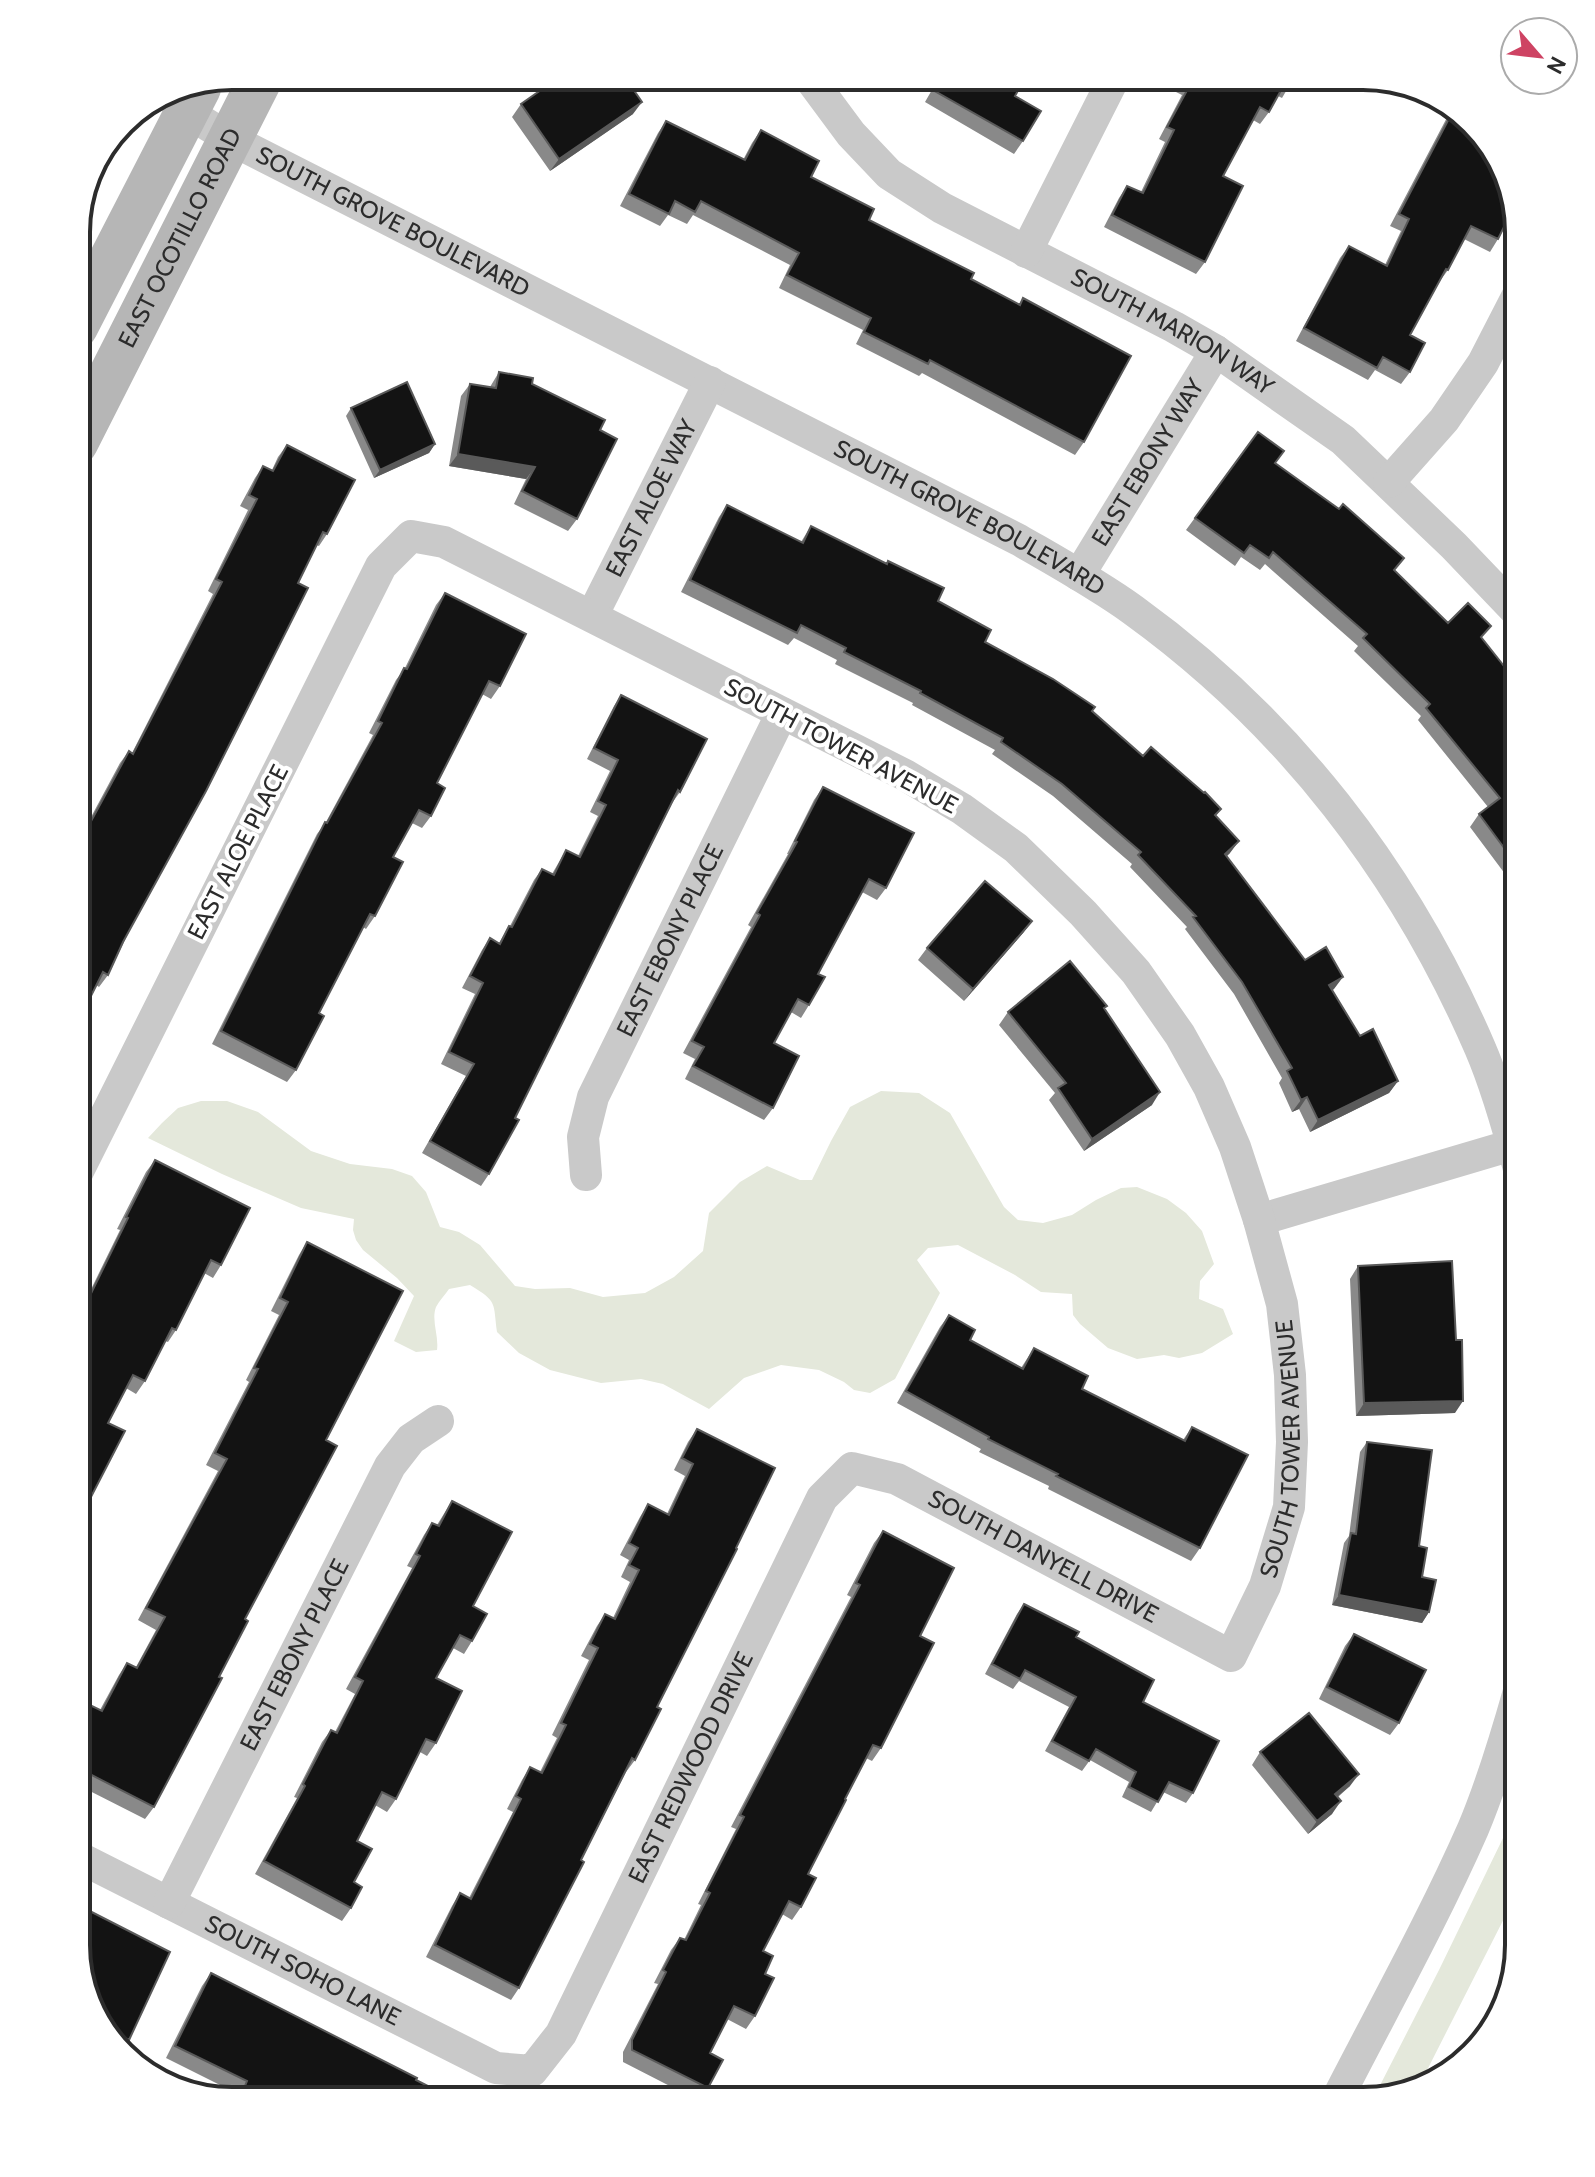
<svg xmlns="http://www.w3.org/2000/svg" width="1595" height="2177" font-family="Cabin,sans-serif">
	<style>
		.green { fill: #e4e8db }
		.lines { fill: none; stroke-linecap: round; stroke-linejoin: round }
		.street { stroke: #c9c9c9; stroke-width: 32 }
		.secondary { stroke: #b6b6b6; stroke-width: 44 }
		.wall { fill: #898989 }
		.shaded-wall { fill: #5a5a5a }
		.building { fill: #131313; stroke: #5a5a5a; stroke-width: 2 }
		.labels { text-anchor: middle; stroke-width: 8; stroke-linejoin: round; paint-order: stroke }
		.street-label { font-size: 24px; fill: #2c2c2c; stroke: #fff }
		.rim { fill: none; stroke: #2c2c2c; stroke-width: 4 }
	</style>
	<rect width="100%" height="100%" fill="#fff"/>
	<!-- green -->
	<path class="green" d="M881 1091 919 1093 950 1113 1004 1207 1018 1220 1043 1223 1072 1215 1096 1200 1121 1188 1137 1187 1167 1199 1186 1213 1202 1231 1214 1264 1200 1281 1199 1299 1223 1309 1233 1334 1202 1353 1179 1358 1164 1355 1137 1359 1108 1348 1080 1324 1073 1315 1072 1294 1041 1292 1015 1275 958 1245 928 1248 917 1260 940 1293 895 1379 870 1393 854 1390 844 1382 819 1370 781 1365 744 1378 709 1409 663 1384 641 1379 601 1383 550 1370 519 1353 497 1332C493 1302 498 1302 470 1285L449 1289C445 1295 439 1301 436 1307 431 1320 439 1336 437 1350L416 1352 394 1341 414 1296 397 1278 363 1250 356 1240 353 1230 354 1219 301 1208 222 1174 148 1138 162 1123 178 1108 201 1101H227L258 1112 311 1151 350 1164 392 1169 412 1176 426 1192 440 1227 459 1232 480 1245 515 1286 535 1289 570 1288 603 1297 645 1293 674 1277 703 1251 709 1213 740 1182 767 1166 800 1180H812L831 1141 850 1107Z
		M1519 1805V1889L1419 2086 1373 2099 1439 1970Z"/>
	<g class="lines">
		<!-- street -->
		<g class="street">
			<path id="s1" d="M808 76 851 134 889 174 942 208 1174 327 1216 351 1343 440 1454 546 1519 614"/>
			<path id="s2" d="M172 98 187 112 230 139 1019 540C1057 562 1097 584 1133 610 1288 722 1404 872 1480 1048 1496 1085 1509 1131 1519 1169"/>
			<path d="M1026 252 1115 76"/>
			<path d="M1389 482 1444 420 1483 363 1519 293"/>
			<path id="s3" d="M1079 575 1216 351"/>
			<path id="s4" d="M592 616 710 382"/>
			<path id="s5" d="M586 1175 583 1137 593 1097 782 713"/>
			<path d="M1259 1220 1519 1143"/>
			<path id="s6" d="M76 1856 496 2068 532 2071 561 2034 822 1498 852 1468 897 1479 1231 1656 1265 1586 1289 1507 1292 1442 1290 1375 1282 1304 1259 1220 1235 1147 1209 1087 1180 1035 1136 972 1083 913 1016 848 962 809 905 775 444 542 411 536 381 566 76 1175"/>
			<path id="s7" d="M169 1903 390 1466 411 1439 438 1421"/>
			<path d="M1336 2101C1382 2011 1432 1922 1473 1829 1492 1784 1506 1737 1519 1691"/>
		</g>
		<!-- secondary -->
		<g class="secondary">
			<path d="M76 327 199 88"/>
			<path id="s8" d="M76 443 262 76"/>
		</g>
	</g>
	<!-- wall -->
	<path class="wall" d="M940 76H1026L1015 96 1023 141 1014 154 925 102Z
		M1177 76H1295L1282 98 1278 96 1269 112 1260 124 1253 120 1223 176 1205 262 1196 274 1104 227 1119 198 1127 186 1141 192 1165 142 1159 139 1182 95 1170 89Z
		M521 104 633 114 550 171 512 117Z
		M1452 108 1498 153 1503 204 1498 239 1490 252 1464 239 1448 270 1439 282 1410 335V372L1401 384 1375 370 1368 380 1296 341 1340 258 1349 246 1385 265 1401 231 1390 226Z
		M666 121 743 160 752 143 761 130 811 177 869 220 971 279 1019 304 1023 298 1084 442 1075 455 922 373 919 376 856 344 863 330 779 288 790 265 693 215 687 224 668 215 660 226 620 206 658 133Z
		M499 372 532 384 600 430 577 519 568 531 514 504 526 479 449 466 461 396 470 384 490 387Z
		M351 408 435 444 429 453 374 478 346 416Z
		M1258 432 1275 463 1395 571 1448 623 1482 639 1514 745 1519 752V889L1517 890 1470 827 1479 814 1488 807 1418 720 1421 716 1354 651 1358 646 1265 564 1260 570 1241 557 1235 566 1186 530Z
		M287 445 327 534 319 546 316 545 108 975 99 987 96 985 83 1007 76 1004V845L120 763 129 751 132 753 213 594 208 591 248 510 240 506 255 478 263 466 272 470 278 457Z
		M727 505 801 542 811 526 938 601 985 642 1092 711 1143 756 1221 809 1216 816 1230 853 1226 857 1305 960 1334 989 1332 990 1360 1036 1398 1081 1389 1093 1310 1132 1299 1109 1292 1112 1279 1083 1282 1078 1234 994 1185 929 1187 927 1130 867 1132 864 1053 796 992 754 995 750 912 705 913 703 835 664 837 660 794 638 788 645 681 592 719 517Z
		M445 593 500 686 491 699 482 694 437 783 431 816 422 828 412 823 393 857 375 916 366 929 363 927 319 1013 296 1070 287 1082 212 1044 317 834 326 822 373 735 369 733 396 680 405 668 436 605Z
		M621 695 680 792 672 803 515 1118 489 1174 481 1186 422 1153 466 1076 441 1064 475 994 462 988 482 950 490 938 499 943 509 926H510L534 880 542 869 552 874 566 850 578 856 598 816 590 812 610 771 587 759 614 706Z
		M823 787 886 888 877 900 862 892 818 974 809 1005 801 1018 791 1012 774 1043 773 1108 764 1120 685 1079 695 1059 683 1053 751 927 748 925 788 854H787L814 800Z
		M1032 921 1023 933 964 1001 918 960 927 948Z
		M1107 1006 1104 1009 1152 1105 1084 1151 1049 1100 1055 1093 999 1025 1008 1012Z
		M155 1160 221 1265 213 1278 204 1273 176 1330 168 1342 165 1341 145 1381 136 1394 126 1388 108 1423 76 1526V1320L120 1230 117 1229 146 1172Z
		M307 1242 326 1440 245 1619 154 1807 145 1819 76 1784V1729L82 1718 90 1705 100 1710 119 1675 127 1663 136 1667 156 1630 138 1620 218 1471 206 1465 249 1382 246 1380 279 1315 271 1311 299 1255Z
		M1358 1266 1456 1340 1455 1413 1356 1416 1350 1279Z
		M949 1315 970 1340 1021 1368 1034 1348 1082 1389 1183 1440 1192 1427 1200 1548 1191 1561 1048 1489 1049 1486 979 1452 981 1449 897 1403 940 1327Z
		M697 1429 775 1468 657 1707 635 1760 626 1772 581 1860 519 1988 511 2000 426 1957 452 1906 460 1893 469 1898 513 1812 507 1809 522 1780 530 1767 540 1772 557 1738 552 1735 589 1660 581 1656 597 1626 605 1614 613 1618 630 1582 621 1577 629 1560 620 1555 640 1517 648 1504 667 1514 685 1476 674 1470 688 1442Z
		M1367 1442 1419 1546 1422 1577 1429 1612 1422 1623 1332 1605 1344 1543 1349 1536 1360 1452Z
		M452 1501 473 1606 472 1641 464 1654 453 1648 436 1678V1743L427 1756 420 1752 396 1799 387 1812 375 1805 357 1841 354 1882 351 1908 342 1921 255 1874 297 1798 294 1797 322 1742 331 1730 335 1732 355 1694 346 1689 412 1568 407 1566 424 1535 432 1523 437 1525Z
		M883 1531 920 1636 881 1748 872 1761 866 1758 845 1799 808 1874 801 1907 792 1920 782 1914 763 1951 765 1974 755 2016 746 2029 727 2019 710 2053 708 2088 699 2101 623 2062V2052L658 1984 654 1983 671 1950 680 1938 684 1940 701 1905 698 1904 736 1829 731 1827 851 1597 847 1595 874 1543Z
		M1024 1604 1076 1637 1143 1702 1193 1793 1186 1803 1163 1792 1151 1812 1122 1797 1129 1782 1090 1760 1082 1771 1045 1751 1069 1707 1019 1681 1013 1689 985 1674 1017 1614Z
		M1354 1634 1399 1723 1390 1735 1319 1699 1345 1646Z
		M1260 1752 1350 1786 1338 1797 1332 1814 1308 1834 1252 1765Z
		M211 1973 416 2080 457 2101H240L236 2099 238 2094 166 2058 202 1986Z
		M97 2024 129 2040 123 2049Z"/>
	<!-- shaded-wall -->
	<path class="shaded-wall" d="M642 102 633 114 550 171 559 159Z
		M435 444 429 453 374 478 380 470Z
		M458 454 535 467 526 479 449 466Z
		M1519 736V741L1503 754 1512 742Z
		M1239 841 1230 853 1216 866 1225 854Z
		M1032 921 1023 933 964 1001 973 989Z
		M1343 977 1334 989 1321 997 1329 985Z
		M1398 1081 1389 1093 1310 1132 1318 1120Z
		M1160 1092 1152 1105 1084 1151 1092 1139Z
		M1307 1097 1299 1109 1292 1112 1301 1100Z
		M1463 1401 1455 1413 1356 1416 1364 1403Z
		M1339 1595 1429 1612 1422 1623 1332 1605Z
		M1359 1774 1350 1786 1326 1806 1335 1794Z
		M1341 1801 1332 1814 1308 1834 1317 1821Z"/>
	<!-- building -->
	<path class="building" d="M561 76H624L642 102 559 159 521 104Z
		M941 76H1026L1015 96 1041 111 1023 141 933 90Z
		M1179 76H1295L1291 86 1285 83 1269 112 1260 107 1223 176 1243 186 1205 262 1112 215 1127 186 1143 193 1174 130 1167 127 1191 83Z
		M1454 109 1498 153 1509 193 1503 204 1513 209 1498 239 1471 226 1448 270 1446 269 1410 335 1425 343 1410 372 1383 357 1377 368 1304 328 1349 246 1387 266 1409 219 1399 214Z
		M666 121 745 160 761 130 819 161 811 177 874 209 869 220 974 273 971 279 1020 305 1023 298 1131 356 1084 442 930 360 928 364 864 332 871 318 787 275 799 253 701 201 695 212 675 201 669 214 629 194Z
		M499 372 533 378 532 384 605 420 600 430 617 439 577 519 522 491 535 467 458 454 470 384 496 388Z
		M407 382 435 444 380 470 351 408Z
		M1258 432 1284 451 1275 463 1339 509 1343 504 1404 558 1394 570 1448 623 1468 603 1491 626 1481 637 1519 685V736L1512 742 1519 752V868L1479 814 1500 798 1426 708 1430 704 1363 638 1367 634 1273 552 1269 558 1250 545 1244 553 1195 518Z
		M287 445 355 480 327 534 323 532 298 583 308 588 206 791 123 942 108 975 103 972 91 996 76 988V879L84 863 76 859V849L129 751 133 754 222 582 216 579 257 499 249 495 263 466 273 471Z
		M727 505 803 543 811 526 887 564 888 561 944 588 938 601 991 630 985 642 1053 679 1095 707 1092 711 1143 756 1151 747 1204 793 1205 792 1221 809 1215 815 1239 841 1225 854 1305 960 1326 947 1343 977 1329 985 1360 1036 1373 1029 1398 1081 1318 1120 1307 1097 1301 1100 1287 1071 1292 1068 1242 982 1193 917 1196 916 1138 855 1141 852 1062 784 1001 742 1003 738 920 693 921 691 844 652 846 648 801 625 797 633 690 580Z
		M445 593 526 634 500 686 489 681 437 783 445 788 431 816 419 810 393 857 403 862 375 916 370 914 319 1013 324 1016 296 1070 221 1031 325 822 327 823 382 723 378 721 404 668 407 669Z
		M621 695 707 739 680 792 678 790 515 1118 519 1120 489 1174 430 1141 474 1064 449 1052 483 983 470 976 490 938 500 944 509 926 512 927 542 869 554 875 566 850 580 857 606 805 598 801 618 760 594 748Z
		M823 787 914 833 886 888 869 879 818 974 825 977 809 1005 798 999 774 1043 799 1056 773 1108 693 1066 704 1047 692 1041 760 915 757 913 797 842 795 841Z
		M985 881 1032 921 973 989 927 948Z
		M1070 961 1107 1006 1104 1008 1160 1092 1092 1139 1058 1088 1066 1083 1008 1012Z
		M155 1160 250 1208 221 1265 211 1260 176 1330 172 1328 145 1381 133 1375 108 1423 125 1431 76 1526V1324L128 1218 126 1217Z
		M307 1242 403 1291 326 1440 337 1446 245 1619 248 1621 219 1677 222 1678 154 1807 76 1767V1734L90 1705 102 1711 127 1663 137 1668 165 1617 146 1608 227 1459 215 1453 258 1369 254 1368 288 1302 280 1298Z
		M1452 1261 1456 1340H1462L1463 1401 1364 1403 1358 1266Z
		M949 1315 975 1330 970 1340 1023 1369 1034 1348 1088 1376 1082 1389 1185 1441 1192 1427 1248 1455 1200 1548 1056 1476 1058 1474 988 1439 989 1437 906 1391Z
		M697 1429 775 1468 736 1548 737 1549 657 1707 661 1709 635 1760 632 1758 581 1860 584 1862 519 1988 435 1945 460 1893 471 1899 521 1799 516 1796 530 1767 542 1773 566 1725 561 1723 598 1648 590 1644 605 1614 615 1619 639 1570 629 1565 638 1548 629 1543 648 1504 669 1515 693 1464 682 1458Z
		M1367 1442 1432 1450 1419 1546 1427 1548 1422 1577 1436 1580 1429 1612 1339 1595 1351 1533 1356 1534Z
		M452 1501 512 1532 473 1606 487 1614 472 1641 460 1635 436 1678 462 1691 436 1743 426 1739 396 1799 382 1792 357 1841 372 1849 354 1882 362 1887 351 1908 264 1861 305 1786 303 1784 331 1730 337 1733 363 1681 355 1677 420 1556 416 1554 432 1523 439 1526Z
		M883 1531 954 1568 920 1636 934 1643 881 1748 873 1745 845 1799 846 1800 808 1874 816 1878 801 1907 789 1901 763 1951 773 1956 765 1974 774 1978 755 2016 734 2006 710 2053 723 2060 708 2088 632 2050V2040L666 1972 663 1970 680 1938 686 1940 710 1893 706 1891 744 1817 740 1815 860 1585 856 1583Z
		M1024 1604 1079 1632 1076 1637 1154 1680 1143 1702 1219 1741 1193 1793 1169 1782 1158 1802 1129 1787 1136 1772 1096 1749 1089 1761 1052 1741 1076 1697 1025 1670 1020 1679 992 1664Z
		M1354 1634 1426 1670 1399 1723 1327 1687Z
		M1309 1713 1359 1774 1335 1794 1341 1801 1317 1821 1260 1752Z
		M76 1904 170 1952 129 2040 97 2023 76 1946Z
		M211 1973 417 2078 416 2080 457 2101H274L245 2086 247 2081 175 2046Z
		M639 2087 647 2101H618Z"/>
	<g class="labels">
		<!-- street labels -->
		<g class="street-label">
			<text dy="8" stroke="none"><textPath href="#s2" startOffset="254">SOUTH GROVE BOULEVARD</textPath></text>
			<text dy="8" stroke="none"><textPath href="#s8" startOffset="230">EAST OCOTILLO ROAD</textPath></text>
			<text dy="8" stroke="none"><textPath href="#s1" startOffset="452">SOUTH MARION WAY</textPath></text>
			<text dy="8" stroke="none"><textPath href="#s3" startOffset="132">EAST EBONY WAY</textPath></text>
			<text dy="8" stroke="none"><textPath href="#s4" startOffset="132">EAST ALOE WAY</textPath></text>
			<text dy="8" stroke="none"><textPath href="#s2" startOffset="902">SOUTH GROVE BOULEVARD</textPath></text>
			<text transform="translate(841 746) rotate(28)" y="8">SOUTH TOWER AVENUE</text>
			<text transform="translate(238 852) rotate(-63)" y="8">EAST ALOE PLACE</text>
			<text dy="8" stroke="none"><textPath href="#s5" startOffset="254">EAST EBONY PLACE</textPath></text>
			<text dy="8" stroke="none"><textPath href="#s6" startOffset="1834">SOUTH TOWER AVENUE</textPath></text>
			<text dy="8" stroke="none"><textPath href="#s6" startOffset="1404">SOUTH DANYELL DRIVE</textPath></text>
			<text dy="8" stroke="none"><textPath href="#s7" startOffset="278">EAST EBONY PLACE</textPath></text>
			<text dy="8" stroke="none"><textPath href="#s6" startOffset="850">EAST REDWOOD DRIVE</textPath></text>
			<text dy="8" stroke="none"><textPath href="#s6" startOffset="254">SOUTH SOHO LANE</textPath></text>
		</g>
	</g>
	<!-- crop -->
	<path d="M0 0H1595V2177H0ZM232 90H1363A142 142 0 0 1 1505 232V1945A142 142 0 0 1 1363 2087H232A142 142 0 0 1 90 1945V232A142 142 0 0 1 232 90Z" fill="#fff" fill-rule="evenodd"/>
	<path class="rim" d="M232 90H1363A142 142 0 0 1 1505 232V1945A142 142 0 0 1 1363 2087H232A142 142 0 0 1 90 1945V232A142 142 0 0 1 232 90Z"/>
	<!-- north arrow -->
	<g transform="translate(1539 56) rotate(118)"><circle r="38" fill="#ffffff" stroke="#ababab" stroke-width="2"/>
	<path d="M0-6L14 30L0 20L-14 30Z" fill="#ce4363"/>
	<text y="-12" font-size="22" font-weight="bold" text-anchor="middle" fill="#2c2c2c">N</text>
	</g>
</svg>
